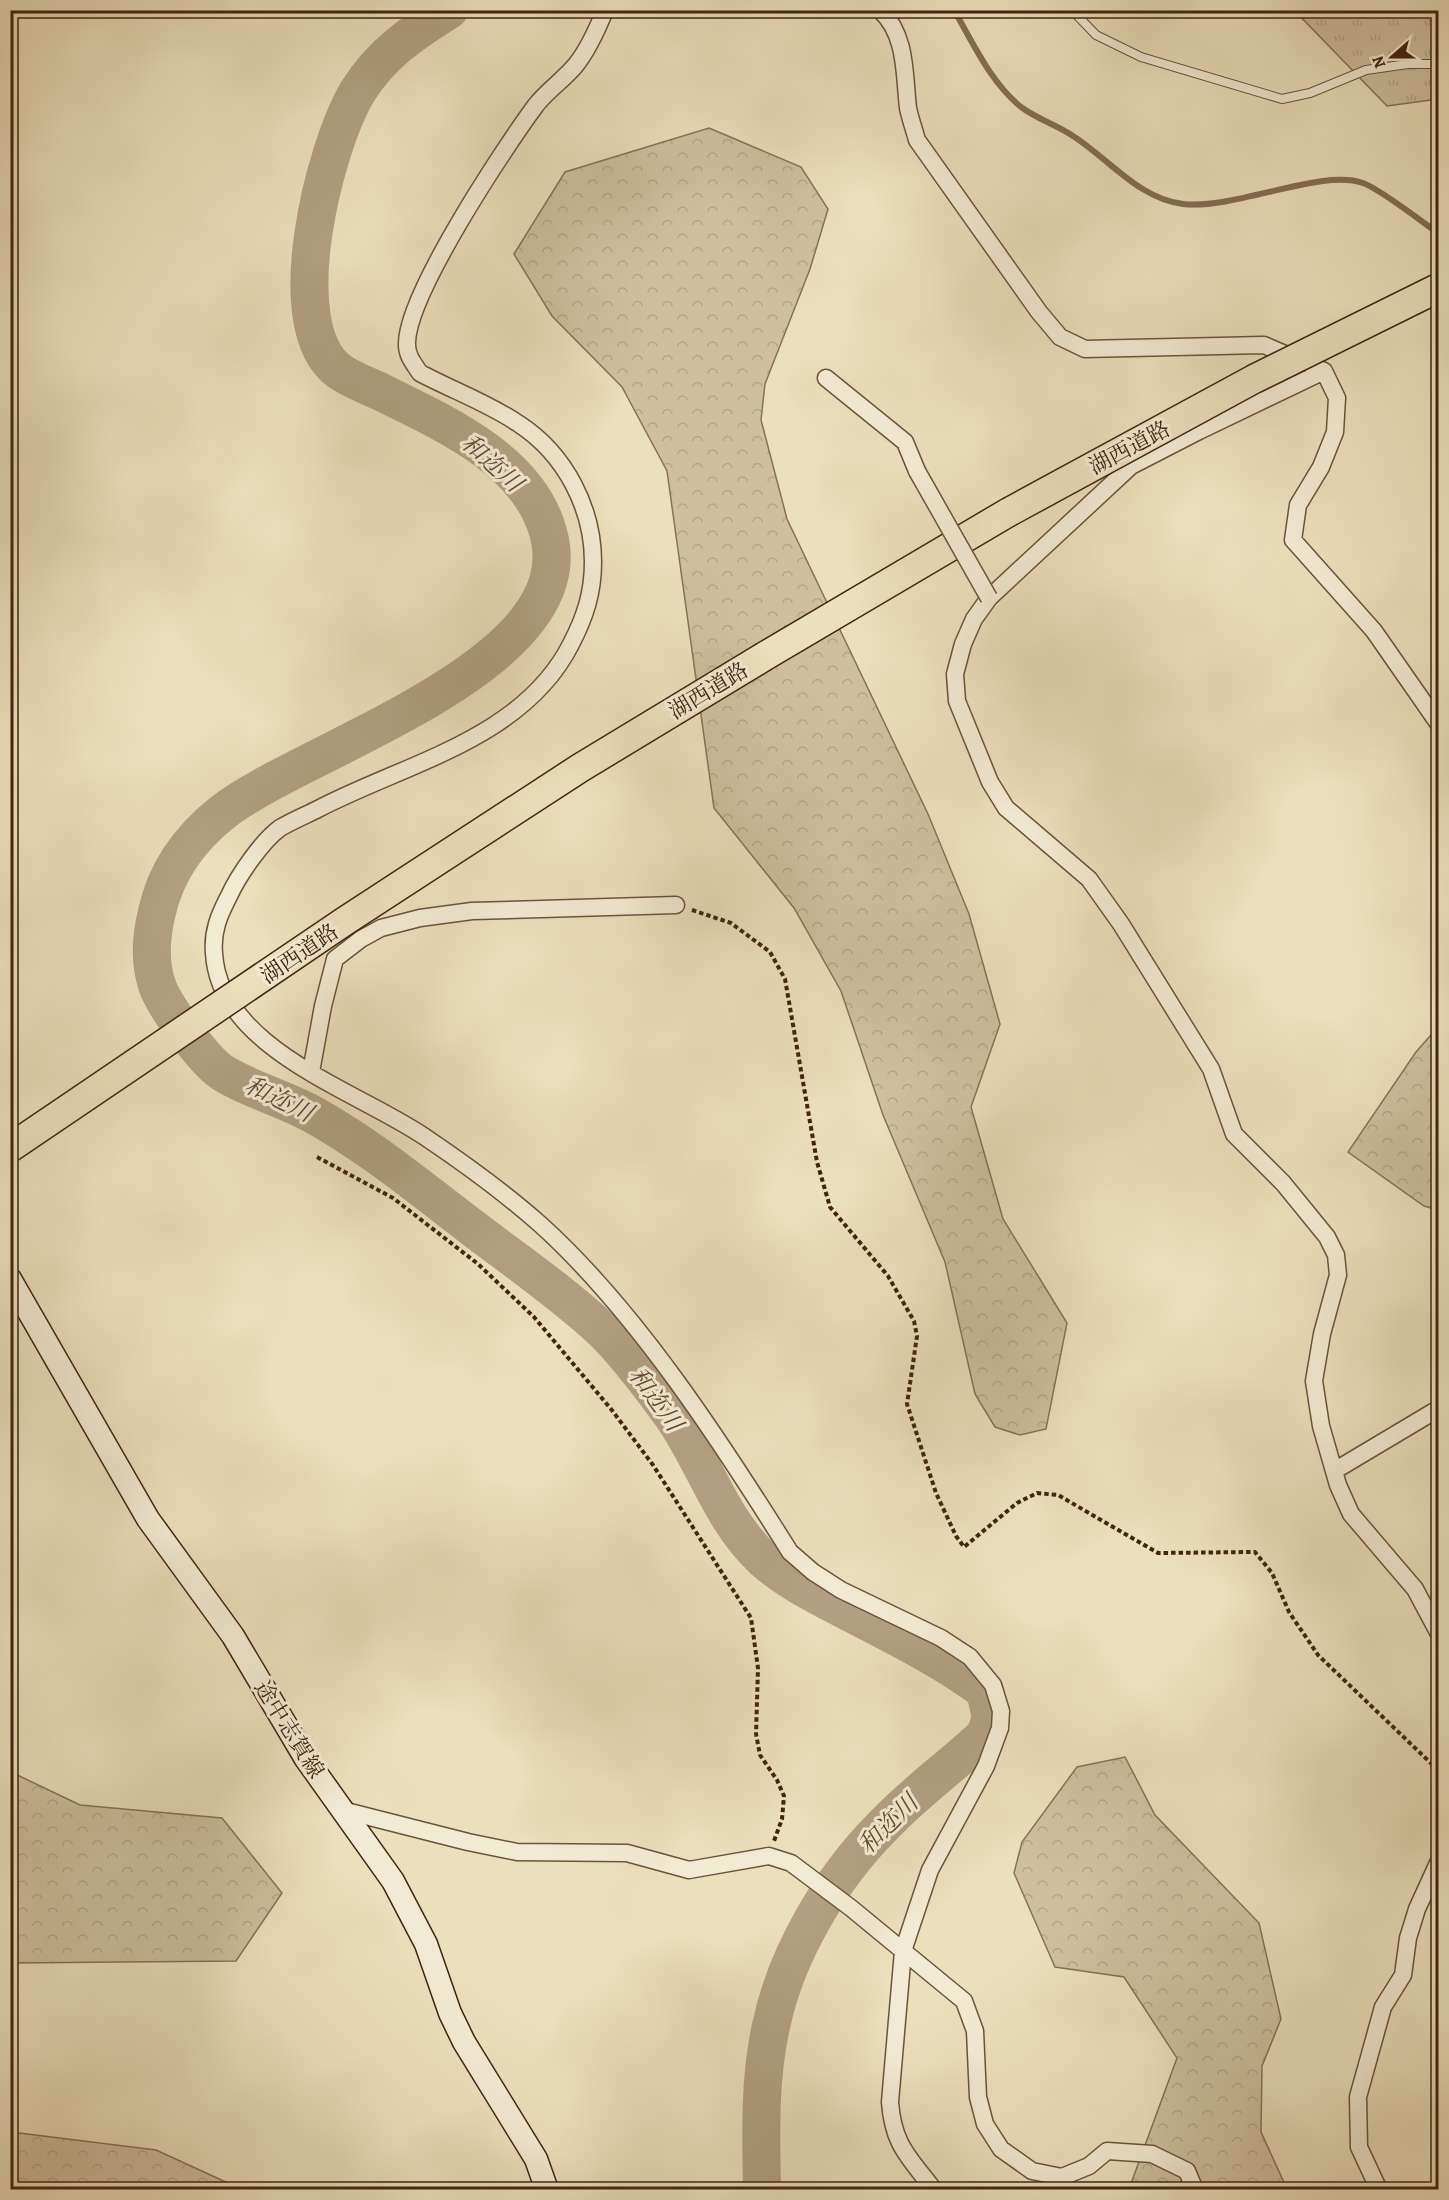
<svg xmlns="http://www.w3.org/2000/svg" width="1449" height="2200" font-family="Alegreya,'Noto Serif JP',serif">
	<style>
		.grass { fill: url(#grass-tufts); stroke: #877257; stroke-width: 1.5 }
		.forest { fill: url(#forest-crowns); stroke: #877257; stroke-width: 1.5 }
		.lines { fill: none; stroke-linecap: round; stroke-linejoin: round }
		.stream { stroke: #846e53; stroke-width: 6 }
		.river { stroke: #b1a081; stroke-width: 38 }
		.service-casing { stroke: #6b533a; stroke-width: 10 }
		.minor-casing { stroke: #6b533a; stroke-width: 19 }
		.secondary-casing { stroke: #40240f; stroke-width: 25 }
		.motorway-casing { stroke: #40240f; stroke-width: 31 }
		.path { stroke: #40240f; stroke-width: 4; stroke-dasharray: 4.5 3; stroke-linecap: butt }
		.service { stroke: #f2ebd3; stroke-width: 8 }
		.minor { stroke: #f2ebd3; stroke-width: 16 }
		.secondary { stroke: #f2ebd3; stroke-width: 22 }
		.motorway { stroke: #ebe0bc; stroke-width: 28 }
		.minor-bridge-casing { stroke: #6b533a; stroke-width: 19; stroke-linecap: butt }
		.motorway-bridge-casing { stroke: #40240f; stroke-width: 31; stroke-linecap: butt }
		.minor-bridge { stroke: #f2ebd3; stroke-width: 16 }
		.motorway-bridge { stroke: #ebe0bc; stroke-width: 28 }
		.labels { text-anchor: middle; stroke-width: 6; stroke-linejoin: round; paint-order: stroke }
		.street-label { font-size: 22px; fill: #40240f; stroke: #f2ebd3 }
		.water-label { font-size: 24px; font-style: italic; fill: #624931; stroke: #f2ebd3 }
	</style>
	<defs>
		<pattern id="grass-tufts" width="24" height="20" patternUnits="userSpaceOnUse" patternTransform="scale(1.5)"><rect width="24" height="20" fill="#cec09f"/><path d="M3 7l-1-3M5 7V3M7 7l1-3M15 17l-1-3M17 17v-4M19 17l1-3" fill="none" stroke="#b2a588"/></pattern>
		<pattern id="forest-crowns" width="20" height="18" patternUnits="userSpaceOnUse" patternTransform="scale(1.5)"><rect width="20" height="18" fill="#cec09f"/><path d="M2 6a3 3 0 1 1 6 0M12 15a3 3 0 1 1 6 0" fill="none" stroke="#b2a588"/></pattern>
	</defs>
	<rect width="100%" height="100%" fill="#ebe0bc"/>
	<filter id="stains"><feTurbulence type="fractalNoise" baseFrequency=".00333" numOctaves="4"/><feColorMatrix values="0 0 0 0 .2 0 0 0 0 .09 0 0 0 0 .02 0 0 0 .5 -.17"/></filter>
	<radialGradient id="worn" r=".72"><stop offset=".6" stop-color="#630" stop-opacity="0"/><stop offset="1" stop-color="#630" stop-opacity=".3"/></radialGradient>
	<!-- grass -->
	<path class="grass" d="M1295 11H1438V99L1387 106Z"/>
	<!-- forest -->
	<path class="forest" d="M709 128 801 167 828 209 810 269 765 384 761 420 787 519 928 814 969 914 1000 1024 971 1107 1003 1219 1067 1323 1046 1429 1020 1435 995 1427 975 1394 945 1262 883 1115 841 991 794 908 714 808 667 471 622 387 552 316 514 254 565 172Z
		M1438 1027V1210L1424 1206 1348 1152 1416 1052Z
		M1125 1757 1155 1815 1259 1923 1281 2019 1262 2066 1261 2132 1287 2189H1129L1177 2058 1124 1977 1055 1967 1014 1873 1022 1842 1077 1767Z
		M11 1772 80 1805 222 1818 282 1893 236 1961 11 1963Z
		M11 2132 156 2150 241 2189H11Z"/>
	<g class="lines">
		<!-- stream -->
		<path class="stream" d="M954 10C973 43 991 83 1021 107 1037 119 1057 125 1073 136 1109 159 1139 199 1183 204 1235 210 1321 168 1363 183 1380 189 1421 221 1438 233
			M1438 476 1436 481 1438 502"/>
		<!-- river -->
		<path class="river" d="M449 10C412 33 381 54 358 91 325 145 278 326 339 371 351 380 369 386 383 393 444 423 528 460 548 532 587 665 303 749 223 812 190 838 166 871 157 912 151 936 149 961 157 985 164 1006 205 1062 223 1073 247 1088 276 1096 302 1109 327 1121 352 1138 375 1154 409 1178 441 1204 474 1229 516 1261 561 1292 600 1328 623 1349 652 1388 671 1414 704 1460 720 1519 763 1559 787 1581 818 1596 847 1611 895 1636 942 1659 985 1691L991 1718 985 1735C952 1766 914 1793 883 1826 831 1878 786 1954 771 2026 759 2080 761 2135 762 2190"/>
		<defs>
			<path id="service" d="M1072 10 1096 35 1141 57 1282 99 1310 93 1366 70 1408 64H1438"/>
			<path id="minor" d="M605 10C597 30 588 50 575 66 563 80 547 91 536 105 505 147 405 297 407 345 407 356 414 364 420 373 452 390 490 404 519 424 565 454 593 508 593 562 593 593 585 617 571 644 523 739 406 763 318 809 306 815 292 821 280 828 262 841 238 876 229 896 219 915 212 932 214 953 219 1049 358 1091 425 1137 465 1164 505 1193 541 1225 637 1312 721 1442 790 1552L813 1572 841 1590 941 1638 970 1657 993 1685 1001 1711 1000 1728 986 1766 930 1870 903 1951 890 2102C893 2145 909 2157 934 2190
				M880 10C907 35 904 74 908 108 910 118 914 129 917 140L1039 312 1060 337 1085 349 1264 345 1324 371 1337 398 1335 432 1321 467 1298 505 1293 540 1374 631 1438 723
				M1324 371 1199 431 1131 466 989 598 974 619 963 644 955 674 957 701 990 782 1006 808 1089 879 1121 924 1211 1069 1234 1134 1283 1183 1327 1237 1336 1255 1338 1275 1322 1334 1314 1381 1321 1426 1338 1485 1351 1514 1415 1589 1438 1632
				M826 378 905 442 917 471
				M311 1072 323 1006 335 959 361 939 381 928 420 918 472 911 676 905
				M1334 1471 1438 1409
				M342 1810 468 1842 517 1852 627 1853 689 1870 769 1856 791 1863 851 1908 964 2001 975 2031 978 2097 985 2124 1001 2149 1032 2171 1062 2177 1089 2166 1107 2151 1152 2154 1187 2171 1195 2190
				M1379 2190 1359 2147 1358 2097 1383 2007 1403 1975 1408 1938 1417 1909 1438 1863"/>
			<path id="secondary" d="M10 1279 148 1519 233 1636 306 1759 393 1881 426 1944 450 2013 464 2042 536 2159 547 2190"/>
			<path id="motorway" d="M765 656 1009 512"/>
		</defs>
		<!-- service casing -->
		<use href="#service" class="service-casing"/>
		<!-- minor casing -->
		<use href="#minor" class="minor-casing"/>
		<!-- secondary casing -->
		<use href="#secondary" class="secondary-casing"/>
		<!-- motorway casing -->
		<use href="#motorway" class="motorway-casing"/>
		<!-- path -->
		<path class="path" d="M692 910 731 923 770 952 785 979 817 1162 830 1207 888 1276 914 1321 917 1336 907 1404 936 1493 956 1536 964 1547 1017 1503 1037 1493 1058 1495 1158 1553 1255 1552 1272 1573 1289 1612 1318 1655 1438 1770
			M317 1157 393 1198 478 1264 534 1317 611 1409 653 1465 751 1618 758 1668 756 1734 760 1755 777 1780 784 1796 782 1819 774 1841
			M1433 1848 1438 1835"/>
		<!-- service -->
		<use href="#service" class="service"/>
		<!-- minor -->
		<use href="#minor" class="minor"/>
		<!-- secondary -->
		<use href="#secondary" class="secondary"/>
		<!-- motorway -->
		<use href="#motorway" class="motorway"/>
		<defs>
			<path id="minor-bridge" d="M917 471 989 598"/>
			<path id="motorway-bridge" d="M1009 512 1254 379 1438 288
				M10 1148 345 921 580 768 765 656"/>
		</defs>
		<!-- minor-bridge casing -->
		<use href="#minor-bridge" class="minor-bridge-casing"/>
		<!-- motorway-bridge casing -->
		<use href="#motorway-bridge" class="motorway-bridge-casing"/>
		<!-- minor-bridge -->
		<use href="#minor-bridge" class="minor-bridge"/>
		<!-- motorway-bridge -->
		<use href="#motorway-bridge" class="motorway-bridge"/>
	</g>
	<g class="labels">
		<!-- street labels -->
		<g class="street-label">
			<text transform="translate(1129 447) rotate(-28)" y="8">湖西道路</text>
			<text transform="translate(708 690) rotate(-31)" y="8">湖西道路</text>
			<text transform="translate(299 953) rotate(-34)" y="8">湖西道路</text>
			<text transform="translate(290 1729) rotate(58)" y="8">途中志賀線</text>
		</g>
		<!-- water labels -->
		<g class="water-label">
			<text transform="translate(492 463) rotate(42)" y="8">和迩川</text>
			<text transform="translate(279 1099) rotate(26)" y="8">和迩川</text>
			<text transform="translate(656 1399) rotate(54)" y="8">和迩川</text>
			<text transform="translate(888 1824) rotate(-45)" y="8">和迩川</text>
		</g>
	</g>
	<!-- margin -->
	<rect width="1449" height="2200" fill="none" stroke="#ebe0bc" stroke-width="36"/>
	<rect x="12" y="12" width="1425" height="2176" fill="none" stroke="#40240f" stroke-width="3"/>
	<rect x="18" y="18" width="1413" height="2164" fill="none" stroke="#40240f" stroke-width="1.5"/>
	<!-- north arrow -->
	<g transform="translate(1392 57) rotate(249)" stroke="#f2ebd3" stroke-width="4.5" paint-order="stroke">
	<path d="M0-4.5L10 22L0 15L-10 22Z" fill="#40240f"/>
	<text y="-9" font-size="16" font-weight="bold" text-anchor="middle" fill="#40240f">N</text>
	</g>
	<rect width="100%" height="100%" filter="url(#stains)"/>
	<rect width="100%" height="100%" fill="url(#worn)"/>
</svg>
